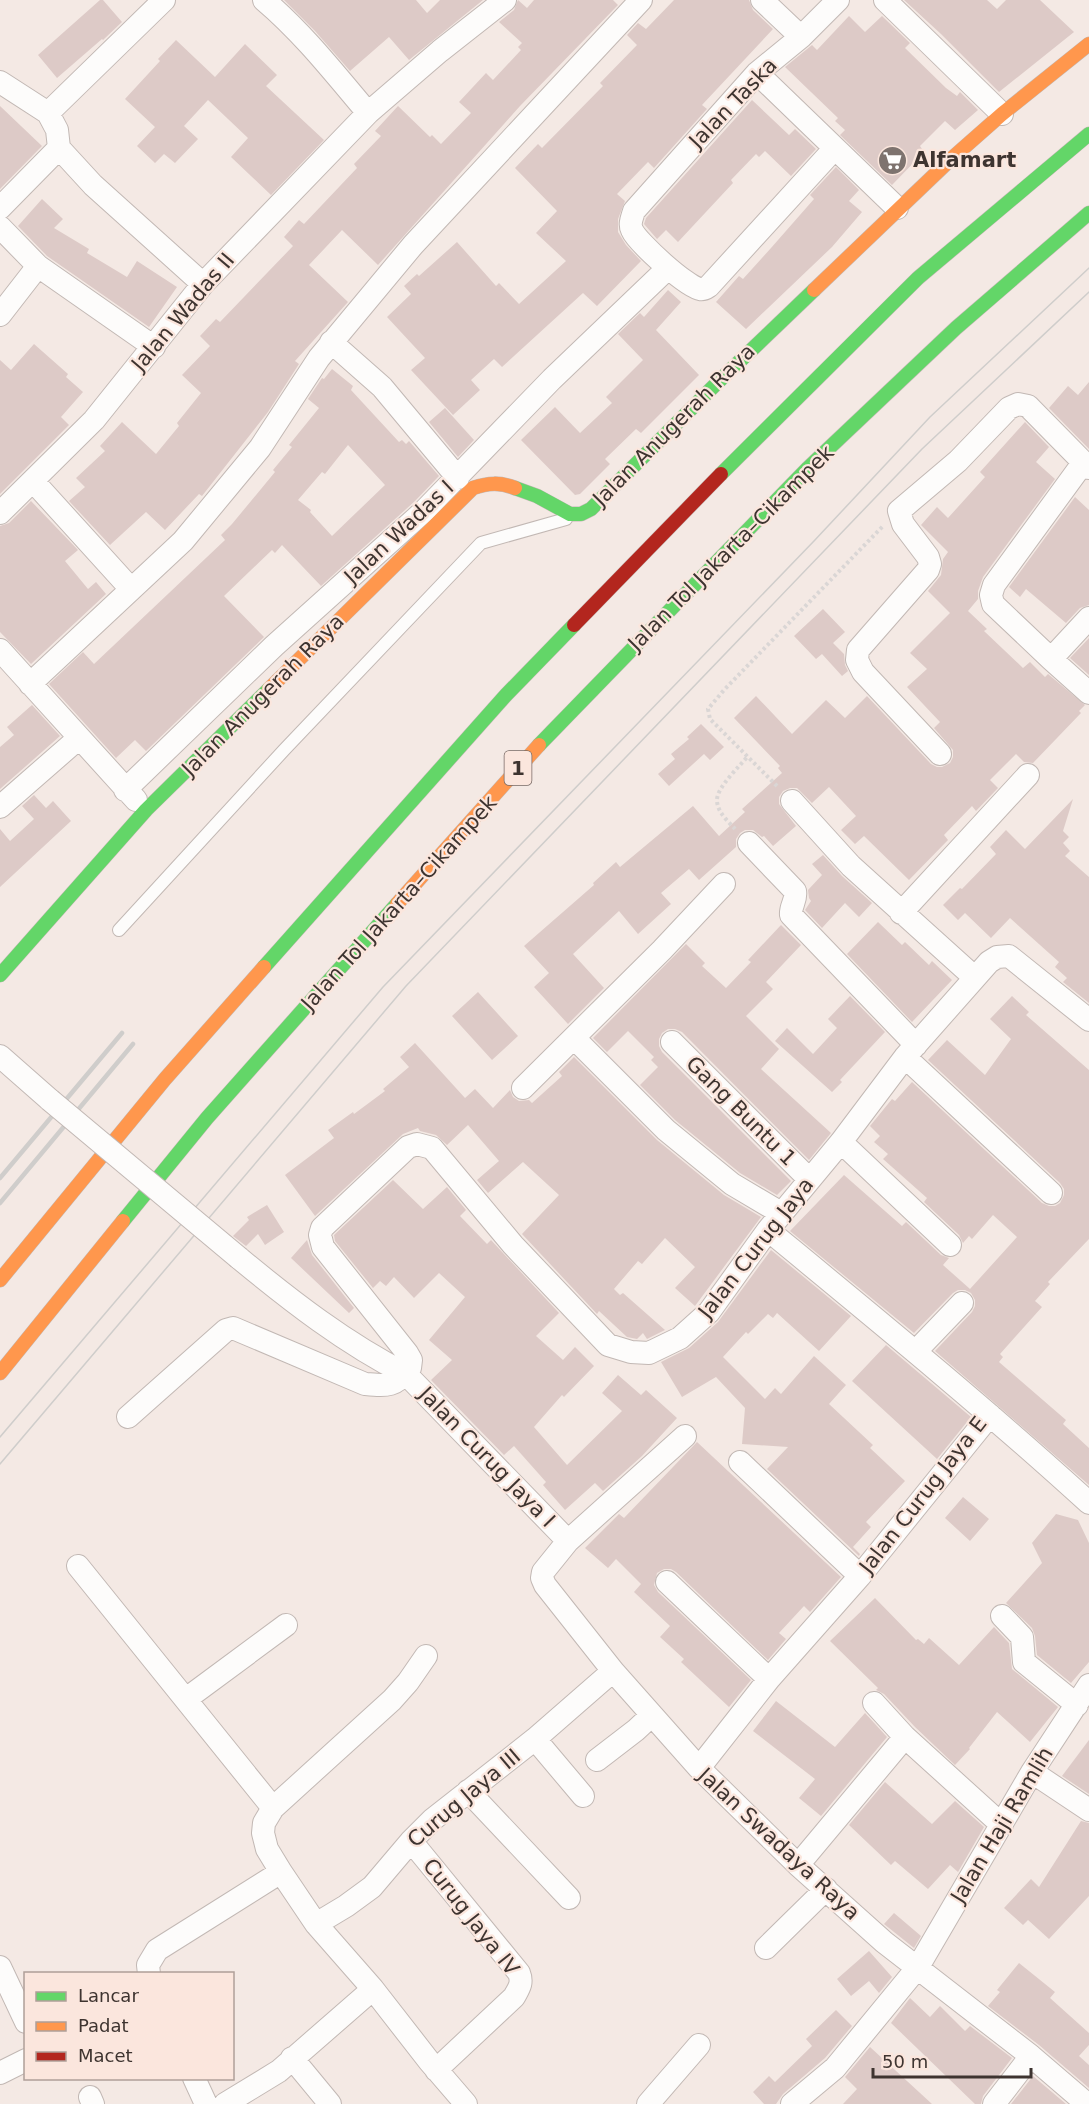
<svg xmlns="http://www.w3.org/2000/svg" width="1089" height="2104" font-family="'DejaVu Sans',sans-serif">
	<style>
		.building { fill: #ddcac7; fill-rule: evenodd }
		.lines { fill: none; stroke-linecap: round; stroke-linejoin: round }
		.lane-casing { stroke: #c2b8b4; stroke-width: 14 }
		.street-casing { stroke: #c2b8b4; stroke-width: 24 }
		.fast-casing { stroke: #c2b8b4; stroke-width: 15 }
		.slow-casing { stroke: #c2b8b4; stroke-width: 15 }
		.jam-casing { stroke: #c2b8b4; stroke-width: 15 }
		.path { stroke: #dad6d5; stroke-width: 4; stroke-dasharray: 3 3; stroke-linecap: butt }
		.lane { stroke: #fdfcfb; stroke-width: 12 }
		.street { stroke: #fdfcfb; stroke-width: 22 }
		.fast { stroke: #63d668; stroke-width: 14 }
		.slow { stroke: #ff974d; stroke-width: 14 }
		.jam { stroke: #b3261e; stroke-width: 14 }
		.tram { stroke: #cfcdcb; stroke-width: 1.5 }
		.rail { stroke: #cfcdcb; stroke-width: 4.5 }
		.street-bridge-casing { stroke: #c2b8b4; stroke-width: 24; stroke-linecap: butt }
		.street-bridge { stroke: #fdfcfb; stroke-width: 22 }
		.labels { text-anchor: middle; stroke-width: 4.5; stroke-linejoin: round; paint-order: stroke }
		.shield { fill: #fbe6dd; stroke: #776964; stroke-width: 1.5 }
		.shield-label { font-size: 20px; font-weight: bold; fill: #3e3430 }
		.street-label { font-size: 21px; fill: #3e3430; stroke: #fbe6dd }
		.poi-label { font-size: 21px; font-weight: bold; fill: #3e3430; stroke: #fbe6dd; text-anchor: start }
	</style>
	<rect width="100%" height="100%" fill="#f4e9e4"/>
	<!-- building -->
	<path class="building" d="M100 0H103L122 22 103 40 102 39 57 78 38 55Z
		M284 0H416L427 13 440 0H483L409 60 389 37 350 71 315 31Z
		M518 0 527 8 534 0H613L618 5 520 106 378 265 342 230 309 265 348 302 295 361 299 364 268 412 202 496 199 494 165 530 146 512 110 545 69 501 85 487 76 478 105 451 100 446 122 422 156 454 179 426 177 423 201 393 182 375 210 346 200 336 216 319 220 322 293 246 284 237 299 220 304 224 357 168 354 164 381 136 375 131 398 106 430 137 432 135 441 144 471 113 459 102 486 73 493 80 521 50 518 47 522 43 499 22 514 10Z
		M674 0H749L753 10 773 29 702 105 707 109 654 168 648 162 617 194 625 201 618 219V232L626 245 641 261 597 306 583 293 502 367 494 359 471 380 480 390 453 415 411 370 425 358 387 317 411 294 404 286 417 274 419 276 457 242 496 286 499 283 519 304 566 261 536 233 557 211 515 168 538 144 542 148 603 86 600 83 637 45 627 35 638 23 646 29Z
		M904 0H987L997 9 1006 0H1040L1074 32 999 92 941 34Z
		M849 16 865 32 882 16 910 43 905 48 946 88 957 96 960 92 978 110 955 130 945 121 920 146 924 152 892 185 840 135 845 130 835 121 838 118 785 67 812 45 817 50Z
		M176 40 215 77 245 44 277 75 266 86 324 140 271 195 231 157 248 138 208 100 184 126 198 139 175 163 164 154 155 163 137 146 155 127 125 99 160 61 158 59Z
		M752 100 789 135 795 129 816 149 791 176 765 151 759 157 756 154 731 180 733 183 678 242 666 230 657 239 644 224 646 218Z
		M0 106 42 146 0 189Z
		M836 167 859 190 849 201 862 212 832 247 746 329 716 302 739 276 743 279 771 248 814 199 810 195Z
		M42 199 63 219 54 228 89 249 87 253 127 277 137 261 177 287 149 327 47 256 18 226Z
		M668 290 681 302 656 330 699 375 641 433 636 429 605 459 610 464 580 494 575 495 521 440 555 407 580 433 612 403 606 397 643 360 618 334 640 313 644 317Z
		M34 344 68 374 66 377 83 392 61 417 69 425 0 494V360L11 370Z
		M332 369 353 386 351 390 399 442 402 440 406 444 409 441 439 476 415 501 321 586 282 545 275 553 272 550 224 596 264 637 146 751 135 740 116 758 49 684 83 652 94 664 225 540 221 535 232 524 275 472 273 470 292 447 289 445 319 408 308 399 322 378 324 379ZM348 445 385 485 332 536 310 512 311 510 298 500 322 472 325 474Z
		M1089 382V449L1049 408 1068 386 1078 395Z
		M445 408 474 440 458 457 429 422Z
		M1025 422 1049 447 1036 462 1055 479 983 577 978 591V599L968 611 987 629 984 631 1023 668 1030 662 1045 677 1048 674 1085 705 1079 711 1081 713 1033 763 1024 762 1016 754 990 780 998 788 976 811 972 806 944 835 948 840 909 880 864 836 855 844 841 830 856 816 829 787 812 803 797 788H790L783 791 779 797V804L796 826 773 846 764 836 762 837 753 830H745L740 833 736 839V847L699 880 689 869 661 893 671 904 638 934 619 911 573 954 604 988 568 1024 534 987 549 973 524 946 594 885 593 883 616 862 620 867 693 806 719 836 745 812 742 809 782 773 778 768 780 766 734 718 756 696 792 734 826 700 845 718 867 696 931 764 937 767H942L950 763 953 757V750L934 728 940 722 907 687 927 669 910 653 950 613 928 591 941 575 943 559 948 552 921 525 937 507 948 518 985 477 980 472Z
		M1075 497 1089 510V605L1080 608 1066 623 1026 589 1020 597 1009 587Z
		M31 501 78 550 65 561 88 589 96 582 106 594 31 664 0 632V526L9 523Z
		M823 609 845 632 833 643 844 654 845 665 848 671 842 676 822 654 816 659 794 636Z
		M1089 638V675L1070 658Z
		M32 705 60 736 0 789V747L14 735 7 727Z
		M701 724 724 747 710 760 704 754 669 786 658 774 675 759 671 754 689 739 687 737Z
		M34 795 46 808 53 801 71 821 0 887V829L10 841 34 819 22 806Z
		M1073 799 1063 831 1069 837 1063 843 1070 851 1065 856 1089 877V1003L1063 982 1067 978 1055 967 1059 962 1010 918 991 938 965 913 958 920 943 905 960 888 962 889 996 854 990 847 1006 830 1025 849Z
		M823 855 842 876 872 903 859 917 845 903 822 928 805 910 811 901 809 898 808 890 822 875 812 864Z
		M878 922 902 945 905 942 929 965 932 961 952 980 912 1022 847 954Z
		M781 925 801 945 766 982 773 989 746 1016 779 1049 761 1069 831 1133 809 1160 682 1032 675 1029H668L662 1033 659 1039V1046L662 1052 791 1181 777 1195 740 1173 675 1120 640 1085 658 1067 651 1060 654 1057 628 1031 607 1052 593 1038 686 944 705 963 702 966 726 988 751 962 748 960Z
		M478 992 518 1036 492 1060 452 1016Z
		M850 996 885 1032 840 1080 842 1082 832 1092 775 1041 787 1028 813 1054 837 1028 828 1019Z
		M1012 996 1029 1012 1026 1015 1089 1070V1239L1048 1282 1050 1284 1035 1301 1042 1307 1000 1354 1003 1357 999 1362 1066 1420 1063 1424 1089 1448V1485L935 1351 972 1312 975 1306V1300L971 1293 965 1290H958L953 1293 914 1333 790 1231 844 1175 902 1226 906 1222 941 1255 949 1258 943 1265 970 1289 1017 1237 993 1215 972 1239 969 1236 963 1243 959 1235 924 1202 927 1198 883 1159 888 1154 874 1142 880 1136 870 1126 892 1099 895 1101 912 1082 1042 1203 1049 1206H1055L1060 1203 1064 1195V1189L1060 1183 928 1060 947 1040 985 1075 1011 1039 990 1019Z
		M415 1043 465 1098 475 1089 493 1108 510 1090 513 1097 519 1101 529 1100 532 1103 562 1076 559 1072 574 1057 657 1140 724 1195 761 1217 695 1306 675 1288 695 1267 665 1238 642 1264 638 1261 614 1289 620 1295 623 1293 665 1330 647 1339 643 1333 637 1339 627 1337 599 1311 597 1314 522 1234 559 1195 523 1162 488 1193 477 1180 499 1161 468 1125 447 1145 436 1135 420 1131 418 1128 403 1134 315 1216 285 1175 334 1138 328 1130 353 1112 354 1114 385 1091 383 1089 409 1067 400 1057Z
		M393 1180 423 1209 447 1187 466 1210 460 1216 487 1244 491 1240 559 1313 536 1336 563 1360 575 1347 594 1366 564 1397 562 1395 534 1427 567 1465 622 1411 602 1393 618 1375 641 1395 646 1390 677 1418 642 1456 603 1491 595 1483 565 1510 543 1485 546 1482 514 1446 504 1455 431 1380 452 1360 429 1340 465 1297 439 1273 414 1298 394 1277 386 1286 380 1281 373 1288 335 1241 334 1235Z
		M267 1205 284 1232 265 1245 258 1234 246 1246 233 1236 249 1220 247 1217Z
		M307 1240 312 1255 354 1308 349 1313 291 1258Z
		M771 1250 851 1316 819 1351 777 1313 773 1318 768 1314 748 1334 746 1332 723 1357 765 1399 775 1388 781 1394 814 1356 846 1385 829 1404 873 1445 870 1448 905 1481 866 1522 871 1527 853 1547 860 1554 859 1556 767 1469 788 1447 742 1444 745 1408 716 1377 682 1397 661 1362 689 1348 718 1322Z
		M886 1345 971 1417 937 1459 852 1381Z
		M697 1442 841 1577 810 1612 804 1606 779 1633 786 1639 768 1660 676 1572 671 1569H664L657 1573 654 1585 658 1592 751 1680 729 1707 681 1662 684 1659 660 1637 670 1626 634 1592 641 1584 616 1559 608 1568 585 1548 619 1514 624 1518Z
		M963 1497 989 1519 970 1541 945 1518Z
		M1056 1514 1078 1520 1089 1543V1662L1071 1683 1037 1655 1035 1636 1032 1628 1006 1603 1042 1563 1032 1543Z
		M875 1598 916 1640 918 1639 924 1644 929 1638 959 1665 994 1627 1009 1643 1012 1669 1058 1707 1030 1742 997 1712 969 1748 970 1749 955 1765 915 1727 884 1694 876 1690 878 1688 830 1641Z
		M776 1701 835 1747 865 1713 887 1737 821 1816 799 1798 815 1779 753 1731Z
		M1089 1740V1794L1062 1776Z
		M885 1782 932 1824 955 1801 984 1827 958 1872 950 1865 928 1889 895 1861 891 1865 849 1825Z
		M1081 1821 1089 1823V1896L1049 1939 1028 1920 1023 1925 1004 1908 1031 1879 1039 1887Z
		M894 1913 921 1936 914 1948 884 1924Z
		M869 1951 892 1977 879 1993 869 1981 851 1996 837 1979Z
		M1019 1963 1055 1992 1050 1998 1089 2033V2045L1079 2056 1089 2065V2088L1039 2045 988 2006 1000 1992 997 1990Z
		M910 1998 930 2017 940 2006 965 2031 970 2026 1012 2058 983 2096 981 2104H975L891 2023Z
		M836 2010 852 2026 825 2058 783 2094 776 2104H764L753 2092 769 2076 775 2082 812 2046 806 2039Z
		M870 2047 932 2104H843L857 2089 845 2077Z
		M1033 2076 1066 2104H1011Z"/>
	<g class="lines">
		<defs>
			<path id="lane" d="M119 930 284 750 481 543 566 519"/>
			<path id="street" d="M264 0C303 33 335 74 368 113
				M762 0 801 37
				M885 0 1002 114
				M757 73 897 208
				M0 82 48 113
				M59 148 93 185 203 284
				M835 148 709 286C706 288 704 290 700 289 688 288 637 242 632 230 629 224 632 218 634 211L757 73 801 37 838 0
				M0 208 59 148 57 130 48 113 164 0
				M0 227 38 266 154 347
				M0 315 38 266
				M331 342 382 387 458 478
				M1083 463 994 585 991 595 993 604 1051 659 1089 693
				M33 481 131 589
				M0 513 94 420 203 284 368 113 440 51 505 0
				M0 650 136 800
				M1051 659 1089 618
				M30 684 183 541 260 448 319 358 413 245 641 0
				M940 754 863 672 857 660 858 650 928 570 930 564 928 557 903 524 899 511 958 461 1009 408 1018 404 1028 406 1089 468
				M125 790 274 646 424 511 552 379 668 268
				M792 801 851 866 974 977
				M0 807 79 738
				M749 843 795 891C797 900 790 906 791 915L916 1045
				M901 913 1028 775
				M574 1038 666 1130 732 1184 781 1213
				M672 1042 809 1179
				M0 1056 50 1100
				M905 1057 1051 1193
				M523 1088 662 950 724 884
				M841 1142 950 1245
				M768 1230C876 1319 985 1408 1089 1503
				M239 1258C291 1301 345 1343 406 1374L568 1541
				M916 1351 962 1303
				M128 1417 226 1330 233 1328 365 1384C387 1386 396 1387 410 1368L411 1360 407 1353 323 1247 320 1235 322 1228 408 1147 417 1144 432 1148 513 1245 608 1345 631 1352 649 1353 680 1338 709 1312 768 1230 841 1142 905 1057 989 962 997 957 1009 956 1089 1020
				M685 1436 568 1541 543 1572 542 1578 545 1585 613 1671 699 1768 798 1865 884 1942 1031 2056 1087 2104
				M740 1462 860 1576
				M78 1566 273 1808
				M667 1582 769 1679
				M1002 1616 1022 1637 1024 1662 1077 1705
				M426 1656 408 1682 392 1700 273 1808 264 1823 263 1833 267 1849 281 1872 316 1924 373 1989 429 2061 466 2104
				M186 1699 286 1625
				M874 1703 905 1737 1002 1825
				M535 1739 583 1796
				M597 1760 636 1730 652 1715
				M699 1768 769 1679 860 1576 990 1415
				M1032 1772 1089 1810
				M468 1791 569 1898
				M411 1841 519 1973C523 1983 519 1988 514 1997L436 2070
				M798 1865 905 1737
				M316 1924 346 1906 372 1887 411 1841 432 1820 535 1739 613 1671
				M766 1948 826 1889
				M0 1967 26 2022
				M149 1974 148 1965 157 1950 281 1872
				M292 2058 330 2104
				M0 2073 26 2060
				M194 2078 206 2104
				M90 2097 93 2104
				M225 2104 279 2071 373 1989
				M648 2104 699 2045
				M792 2104 835 2068 918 1967 1032 1772 1089 1685
				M994 2104 1031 2056"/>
			<path id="fast" d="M721 474 918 278 1089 134
				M515 488 537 496 570 514H581L591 509 717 383 814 290
				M539 745 808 468 956 328 1089 213
				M264 967 506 695 574 625
				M0 975 146 810 269 689
				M123 1221 207 1118 397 904"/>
			<path id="slow" d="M814 290 951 159 1002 114 1089 44
				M269 689 473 488C488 483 500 482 515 488
				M397 904 539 745
				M0 1280 165 1079 264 967
				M0 1373 123 1221"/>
			<path id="jam" d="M574 625 721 474"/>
		</defs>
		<!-- lane casing -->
		<use href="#lane" class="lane-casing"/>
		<!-- street casing -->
		<use href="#street" class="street-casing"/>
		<!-- fast casing -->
		<use href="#fast" class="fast-casing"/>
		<!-- slow casing -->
		<use href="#slow" class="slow-casing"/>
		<!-- jam casing -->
		<use href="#jam" class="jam-casing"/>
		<!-- path -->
		<path class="path" d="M777 786 710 719 708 709 724 690 883 526
			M735 829C728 821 717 812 717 800 717 787 740 766 748 756"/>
		<!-- lane -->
		<use href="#lane" class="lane"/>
		<!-- street -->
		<use href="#street" class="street"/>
		<!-- fast -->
		<use href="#fast" class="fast"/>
		<!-- slow -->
		<use href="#slow" class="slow"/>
		<!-- jam -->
		<use href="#jam" class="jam"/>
		<!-- tram -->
		<path class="tram" d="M0 1437 383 987 814 541 930 417 1089 268
			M0 1464 406 986 922 449 1089 292"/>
		<!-- rail -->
		<path class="rail" d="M0 1178 122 1033
			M0 1203 133 1044"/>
		<defs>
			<path id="street-bridge" d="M50 1100 239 1258"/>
		</defs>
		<!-- street-bridge casing -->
		<use href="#street-bridge" class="street-bridge-casing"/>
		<!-- street-bridge -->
		<use href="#street-bridge" class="street-bridge"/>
	</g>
	<!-- icons -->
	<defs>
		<symbol id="supermarket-disc" viewBox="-11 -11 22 22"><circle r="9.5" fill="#7e736f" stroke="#fbe6dd"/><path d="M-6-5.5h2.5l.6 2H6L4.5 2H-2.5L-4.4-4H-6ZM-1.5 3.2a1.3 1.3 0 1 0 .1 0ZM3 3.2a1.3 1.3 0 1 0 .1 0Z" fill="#fff"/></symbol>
	</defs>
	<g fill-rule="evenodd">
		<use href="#supermarket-disc" x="876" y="144" width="33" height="33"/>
	</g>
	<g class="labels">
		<!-- shield labels -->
		<rect class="shield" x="504.5" y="751" width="27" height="34" rx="4.5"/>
		<g class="shield-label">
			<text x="518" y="775">1</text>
		</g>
		<!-- street labels -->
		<g class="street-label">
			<text transform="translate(733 103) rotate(-46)" y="7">Jalan Taska</text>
			<text transform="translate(183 312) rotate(-50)" y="7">Jalan Wadas II</text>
			<text transform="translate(674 425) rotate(-45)" y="7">Jalan Anugerah Raya</text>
			<text transform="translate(399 532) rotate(-43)" y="7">Jalan Wadas I</text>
			<text transform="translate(731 548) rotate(-45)" y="7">Jalan Tol Jakarta–Cikampek</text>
			<text transform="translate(263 695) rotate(-45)" y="7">Jalan Anugerah Raya</text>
			<text transform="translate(399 903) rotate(-48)" y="7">Jalan Tol Jakarta–Cikampek</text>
			<text transform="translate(741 1111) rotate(45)" y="7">Gang Buntu 1</text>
			<text transform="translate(756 1248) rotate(-52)" y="7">Jalan Curug Jaya</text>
			<text transform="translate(487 1457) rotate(46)" y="7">Jalan Curug Jaya I</text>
			<text transform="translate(923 1495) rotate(-52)" y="7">Jalan Curug Jaya E</text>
			<text transform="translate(464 1798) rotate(-40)" y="7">Curug Jaya III</text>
			<text transform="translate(1002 1825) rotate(-59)" y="7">Jalan Haji Ramlih</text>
			<text transform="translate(779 1844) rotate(43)" y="7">Jalan Swadaya Raya</text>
			<text transform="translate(471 1917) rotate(52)" y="7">Curug Jaya IV</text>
		</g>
		<!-- poi labels -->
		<g class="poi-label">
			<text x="913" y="167">Alfamart</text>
		</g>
	</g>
	<!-- legend -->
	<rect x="24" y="1972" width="210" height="108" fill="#fbe6dd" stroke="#af9f98" stroke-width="1.5"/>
	<rect x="36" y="1992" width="30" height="9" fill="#63d668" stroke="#af9f98" stroke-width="1.5"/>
	<text x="78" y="2002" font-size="18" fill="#3e3430">Lancar</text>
	<rect x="36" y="2022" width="30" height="9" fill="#ff974d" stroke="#af9f98" stroke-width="1.5"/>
	<text x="78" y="2032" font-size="18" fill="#3e3430">Padat</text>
	<rect x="36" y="2052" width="30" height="9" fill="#b3261e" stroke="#af9f98" stroke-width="1.5"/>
	<text x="78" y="2062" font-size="18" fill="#3e3430">Macet</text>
	<!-- scale -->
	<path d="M873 2068v9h158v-9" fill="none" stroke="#3e3430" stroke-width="3"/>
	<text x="882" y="2068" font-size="18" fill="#3e3430" stroke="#fbe6dd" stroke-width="4.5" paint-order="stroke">50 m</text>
</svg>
